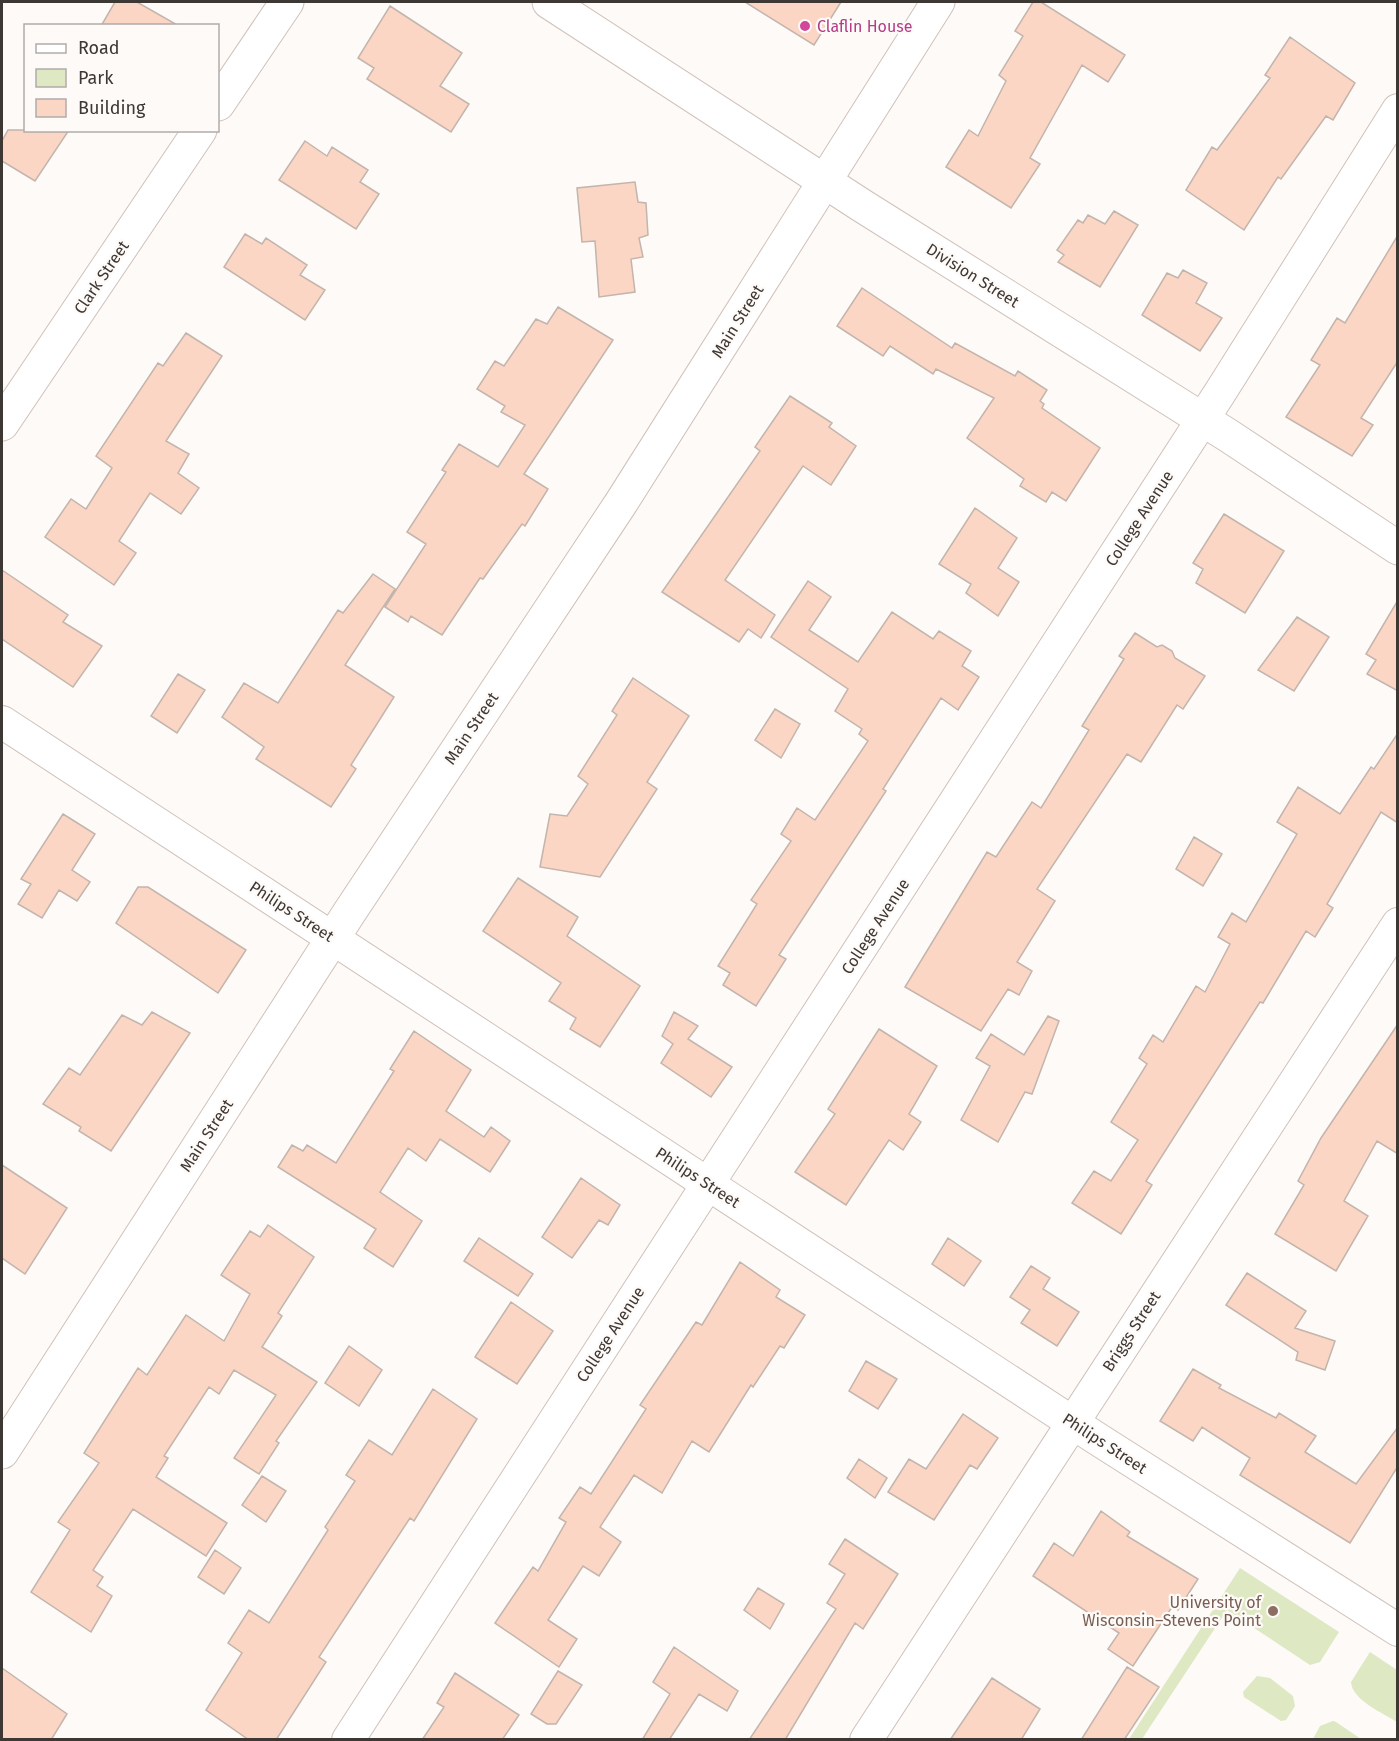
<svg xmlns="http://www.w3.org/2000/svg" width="1399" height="1741" font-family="'Fira Sans',sans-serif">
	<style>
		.green { fill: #dee8c3 }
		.building { fill: #fbd6c4; stroke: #c3b4ac; stroke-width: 1.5 }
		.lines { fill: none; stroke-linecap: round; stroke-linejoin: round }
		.street-casing { stroke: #d0c1b9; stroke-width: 34 }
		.secondary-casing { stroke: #d0c1b9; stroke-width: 35 }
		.primary-casing { stroke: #d0c1b9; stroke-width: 35 }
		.street { stroke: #fff; stroke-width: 32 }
		.secondary { stroke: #fff; stroke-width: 33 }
		.primary { stroke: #fff; stroke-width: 33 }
		.hotel-dot { fill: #d1479c; stroke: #fdfaf8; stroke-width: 2 }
		.education-dot { fill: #8d6e63; stroke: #fdfaf8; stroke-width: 2 }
		.labels { text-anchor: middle; stroke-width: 4.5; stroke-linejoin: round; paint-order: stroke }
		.hotel-label { font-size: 16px; fill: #b23c85; stroke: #fdfaf8; text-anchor: start }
		.street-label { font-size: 16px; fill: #3e3835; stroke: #fdfaf8 }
		.education-label { font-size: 16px; fill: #785e54; stroke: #fdfaf8; text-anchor: end }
	</style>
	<rect width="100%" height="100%" fill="#fdfaf8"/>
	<!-- green -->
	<path class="green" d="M1240 1568 1339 1632 1320 1662 1310 1665 1227 1610 1142 1739H1129Z
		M1370 1652 1397 1670V1722C1383 1713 1352 1700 1351 1682Z
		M1257 1676 1270 1678 1293 1696 1295 1706 1286 1720 1281 1721 1244 1697 1243 1692Z
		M1333 1721 1336 1722 1361 1739H1313L1320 1726Z"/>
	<!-- building -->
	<path class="building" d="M115 2H137L179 26H101Z
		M745 2H841L814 45Z
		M1033 2H1041L1125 55 1108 82 1082 65 1030 158 1040 164 1011 208 946 167 969 130 978 136 1006 81 999 75 1023 36 1015 31Z
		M390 6 462 53 440 86 469 104 451 132 367 79 374 68 358 58Z
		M1290 37 1355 83 1333 120 1326 116 1281 179 1278 177 1244 230 1186 190 1212 147 1217 150 1270 78 1265 75Z
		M8 130H69L35 181 2 161V141Z
		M305 141 327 156 332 147 368 170 360 182 379 194 356 229 279 180Z
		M635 182 638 202 646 203 648 235 639 238 643 257 631 259 635 292 599 297 595 241 582 242 577 188Z
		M1114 211 1138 225 1100 287 1058 262 1064 255 1057 250 1078 220 1083 223 1088 215 1105 224Z
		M245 234 262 244 266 238 307 265 300 275 325 290 305 320 224 267Z
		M1398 235V361L1361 418 1373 425 1352 456 1286 417 1320 365 1311 360 1337 318 1345 323Z
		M1183 270 1207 283 1196 303 1222 318 1200 351 1142 315 1167 273 1178 278Z
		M862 288 952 348 955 343 1015 376 1018 371 1047 390 1040 401 1044 404 1042 408 1100 448 1066 501 1052 492 1046 502 1020 486 1024 479 967 438 994 398 936 369 933 374 890 346 883 356 837 326Z
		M558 307 613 340 524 474 548 489 525 526 522 524 483 579 480 578 442 635 411 616 408 622 385 607 426 544 407 532 446 472 442 470 459 444 498 467 525 425 501 412 505 406 477 389 495 361 504 366 536 319 547 324Z
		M186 333 222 356 166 441 189 454 178 473 199 488 181 514 150 493 119 541 136 553 114 585 45 537 71 499 86 509 112 468 96 456 158 363 163 366Z
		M790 396 832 423 829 427 856 446 831 485 803 466 725 580 775 615 761 638 748 629 739 642 662 592 760 451 755 447Z
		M975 508 1017 538 998 568 1019 582 998 616 966 593 971 584 939 564Z
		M1224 514 1284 551 1245 613 1196 583 1203 569 1193 563Z
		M2 570 68 615 63 622 102 646 73 687 2 639Z
		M373 574 395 589 345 665 394 697 351 765 356 769 331 807 256 759 264 747 222 717 244 683 278 703 338 610 343 613Z
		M808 581 831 597 809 630 858 662 892 612 933 639 939 631 971 651 962 666 979 677 958 710 941 698 883 789 886 791 779 955 786 959 756 1006 723 985 730 973 718 966 757 904 751 900 791 841 781 834 797 808 815 820 868 741 859 734 862 729 835 711 848 689 771 637Z
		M1398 600V691L1367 674 1376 660 1366 654Z
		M1297 617 1329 637 1294 691 1258 670Z
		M1135 633 1157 647 1162 645 1172 651 1175 658 1205 676 1183 709 1177 705 1141 762 1127 754 1037 889 1055 901 1017 962 1032 971 1019 995 1008 989 981 1031 905 987 987 852 996 857 1032 802 1041 808 1089 730 1082 726 1124 659 1119 656Z
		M178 674 205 690 177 733 151 716Z
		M633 678 689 716 647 782 657 789 600 877 540 867 550 814 567 816 588 784 578 776 617 715 612 711Z
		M775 709 800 724 781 758 755 740Z
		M1398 733V823L1381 812 1327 904 1333 908 1315 937 1306 931 1263 1003 1260 1002 1146 1181 1152 1185 1121 1234 1072 1203 1094 1171 1111 1181 1138 1140 1111 1122 1147 1064 1139 1058 1153 1035 1163 1042 1196 986 1205 992 1230 944 1218 937 1232 913 1246 922 1297 834 1277 822 1298 787 1340 814 1371 767 1374 769Z
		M63 814 95 834 72 870 90 882 77 901 59 890 42 918 18 904 31 884 21 879Z
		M1194 837 1222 854 1203 886 1176 869Z
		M518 878 578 917 567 936 640 986 600 1047 570 1029 576 1018 549 1001 561 983 483 931Z
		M138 887H148L246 950 218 993 116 923Z
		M152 1012 190 1033 111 1151 79 1131 81 1127 43 1104 69 1068 80 1075 122 1015 142 1025Z
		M674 1012 698 1026 688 1039 732 1067 711 1097 661 1063 673 1044 662 1036Z
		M1048 1016 1059 1021 1032 1094 1025 1092 998 1142 961 1120 990 1066 976 1058 991 1034 1024 1055Z
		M1398 1024V1154L1377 1141 1344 1201 1368 1216 1336 1271 1275 1234 1304 1185 1298 1181 1321 1138Z
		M879 1029 937 1066 909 1114 921 1122 903 1150 889 1140 846 1205 795 1172 835 1114 828 1109Z
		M414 1031 471 1070 446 1111 484 1137 491 1127 510 1141 490 1172 440 1139 426 1161 408 1148 380 1192 422 1221 393 1267 364 1248 376 1229 278 1167 292 1145 303 1151 307 1145 336 1163 394 1071 390 1069Z
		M2 1165 67 1208 25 1274 2 1258Z
		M581 1178 620 1205 608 1225 599 1220 572 1258 542 1237Z
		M268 1225 314 1257 278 1313 282 1316 262 1347 317 1382 276 1441 279 1443 259 1474 234 1458 276 1395 234 1370 219 1394 209 1387 164 1456 168 1458 156 1477 227 1523 206 1556 133 1509 93 1570 103 1577 97 1586 112 1596 91 1632 31 1592 70 1530 58 1522 99 1463 84 1453 138 1368 147 1375 186 1315 224 1341 250 1294 221 1275 250 1231 260 1237Z
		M479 1238 533 1274 518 1296 464 1261Z
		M948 1238 981 1261 964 1286 932 1264Z
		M740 1262 780 1290 776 1297 805 1315 784 1348 780 1346 753 1387 751 1385 709 1452 692 1441 662 1493 634 1475 600 1527 621 1542 599 1576 583 1566 548 1620 577 1639 559 1667 495 1623 533 1567 538 1571 566 1522 559 1518 580 1487 591 1494 646 1409 640 1405 696 1322 702 1325Z
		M1031 1266 1050 1278 1043 1289 1079 1312 1057 1346 1021 1323 1030 1310 1010 1297Z
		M1247 1273 1306 1311 1295 1328 1335 1341 1325 1370 1296 1360 1298 1352 1226 1305Z
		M511 1302 553 1331 517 1384 475 1357Z
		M349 1346 382 1370 359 1406 325 1383Z
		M866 1361 897 1379 878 1409 849 1391Z
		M1193 1369 1221 1385 1219 1388 1276 1418 1279 1413 1316 1436 1305 1452 1356 1484 1398 1427V1466L1350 1543 1240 1475 1250 1458 1202 1427 1193 1441 1160 1421Z
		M433 1389 477 1419 414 1521 410 1518 319 1657 326 1662 276 1740H249L206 1710 242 1653 228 1643 249 1610 269 1623 328 1530 325 1527 355 1481 346 1475 369 1440 392 1455Z
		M963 1414 998 1438 977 1469 970 1465 934 1520 888 1492 909 1459 926 1469Z
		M859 1459 887 1478 875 1498 847 1478Z
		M262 1476 286 1491 266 1522 242 1505Z
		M1101 1511 1130 1532 1127 1536 1198 1579 1178 1610 1172 1607 1133 1666 1108 1649 1119 1633 1033 1576 1054 1543 1073 1556Z
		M845 1539 898 1574 863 1629 855 1623 785 1740H749L836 1609 827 1603 845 1574 829 1564Z
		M215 1550 241 1568 224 1594 198 1577Z
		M758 1588 784 1604 770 1629 744 1610Z
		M674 1647 738 1691 727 1711 699 1694 669 1740H642L670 1694 653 1682Z
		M1127 1667 1159 1687 1124 1740H1081Z
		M2 1668 67 1714 51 1740H2Z
		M558 1671 582 1685 556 1724H547L531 1714Z
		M455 1673 519 1715 502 1740H422L444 1707 437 1703Z
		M992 1678 1040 1709 1021 1740H950Z"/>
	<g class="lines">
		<defs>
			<path id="street" d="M2 722 1096 1438 1398 1630
				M348 1740 1221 391 1398 110
				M866 1740 1398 924"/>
			<path id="secondary" d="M549 2 861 205 1229 436 1398 548"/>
			<path id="primary" d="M218 104 287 2
				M2 424 200 130
				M2 1452 349 913 621 503 938 2"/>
		</defs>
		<!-- street casing -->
		<use href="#street" class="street-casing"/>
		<!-- secondary casing -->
		<use href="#secondary" class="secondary-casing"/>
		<!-- primary casing -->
		<use href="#primary" class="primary-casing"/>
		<!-- street -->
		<use href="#street" class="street"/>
		<!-- secondary -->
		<use href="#secondary" class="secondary"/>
		<!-- primary -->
		<use href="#primary" class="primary"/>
	</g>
	<!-- markers -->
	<circle class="hotel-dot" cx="805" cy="26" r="6"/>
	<circle class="education-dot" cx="1273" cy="1611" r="6"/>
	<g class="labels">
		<!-- hotel labels -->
		<g class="hotel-label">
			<text x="817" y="32">Claflin House</text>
		</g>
		<!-- street labels -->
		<g class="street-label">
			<text transform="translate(973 275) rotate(32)" y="6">Division Street</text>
			<text transform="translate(101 277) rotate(-56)" y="6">Clark Street</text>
			<text transform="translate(737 321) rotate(-58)" y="6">Main Street</text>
			<text transform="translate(1139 518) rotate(-57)" y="6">College Avenue</text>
			<text transform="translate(471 728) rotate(-56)" y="6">Main Street</text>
			<text transform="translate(292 911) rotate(33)" y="6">Philips Street</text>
			<text transform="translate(875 926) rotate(-57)" y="6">College Avenue</text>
			<text transform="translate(206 1135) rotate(-57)" y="6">Main Street</text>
			<text transform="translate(698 1177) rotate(33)" y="6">Philips Street</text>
			<text transform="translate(1131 1331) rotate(-57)" y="6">Briggs Street</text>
			<text transform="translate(610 1334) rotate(-57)" y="6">College Avenue</text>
			<text transform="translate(1105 1443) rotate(33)" y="6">Philips Street</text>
		</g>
		<!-- education labels -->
		<g class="education-label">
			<text x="1261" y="1608">University of<tspan x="1261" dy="18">Wisconsin–Stevens Point</tspan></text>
		</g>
	</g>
	<!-- border -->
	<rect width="1399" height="1741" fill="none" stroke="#3e3835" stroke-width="6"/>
	<!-- legend -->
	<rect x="24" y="24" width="195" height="108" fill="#fdfaf8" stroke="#b1acaa" stroke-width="1.5"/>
	<rect x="36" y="44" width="30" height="9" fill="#ffffff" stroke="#b1acaa" stroke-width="1.5"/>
	<text x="78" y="54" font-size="18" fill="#3e3835">Road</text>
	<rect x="36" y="69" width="30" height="18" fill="#dee8c3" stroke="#b1acaa" stroke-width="1.5"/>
	<text x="78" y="84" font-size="18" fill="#3e3835">Park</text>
	<rect x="36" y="99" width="30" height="18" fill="#fbd6c4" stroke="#b1acaa" stroke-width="1.5"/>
	<text x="78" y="114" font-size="18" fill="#3e3835">Building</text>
</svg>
